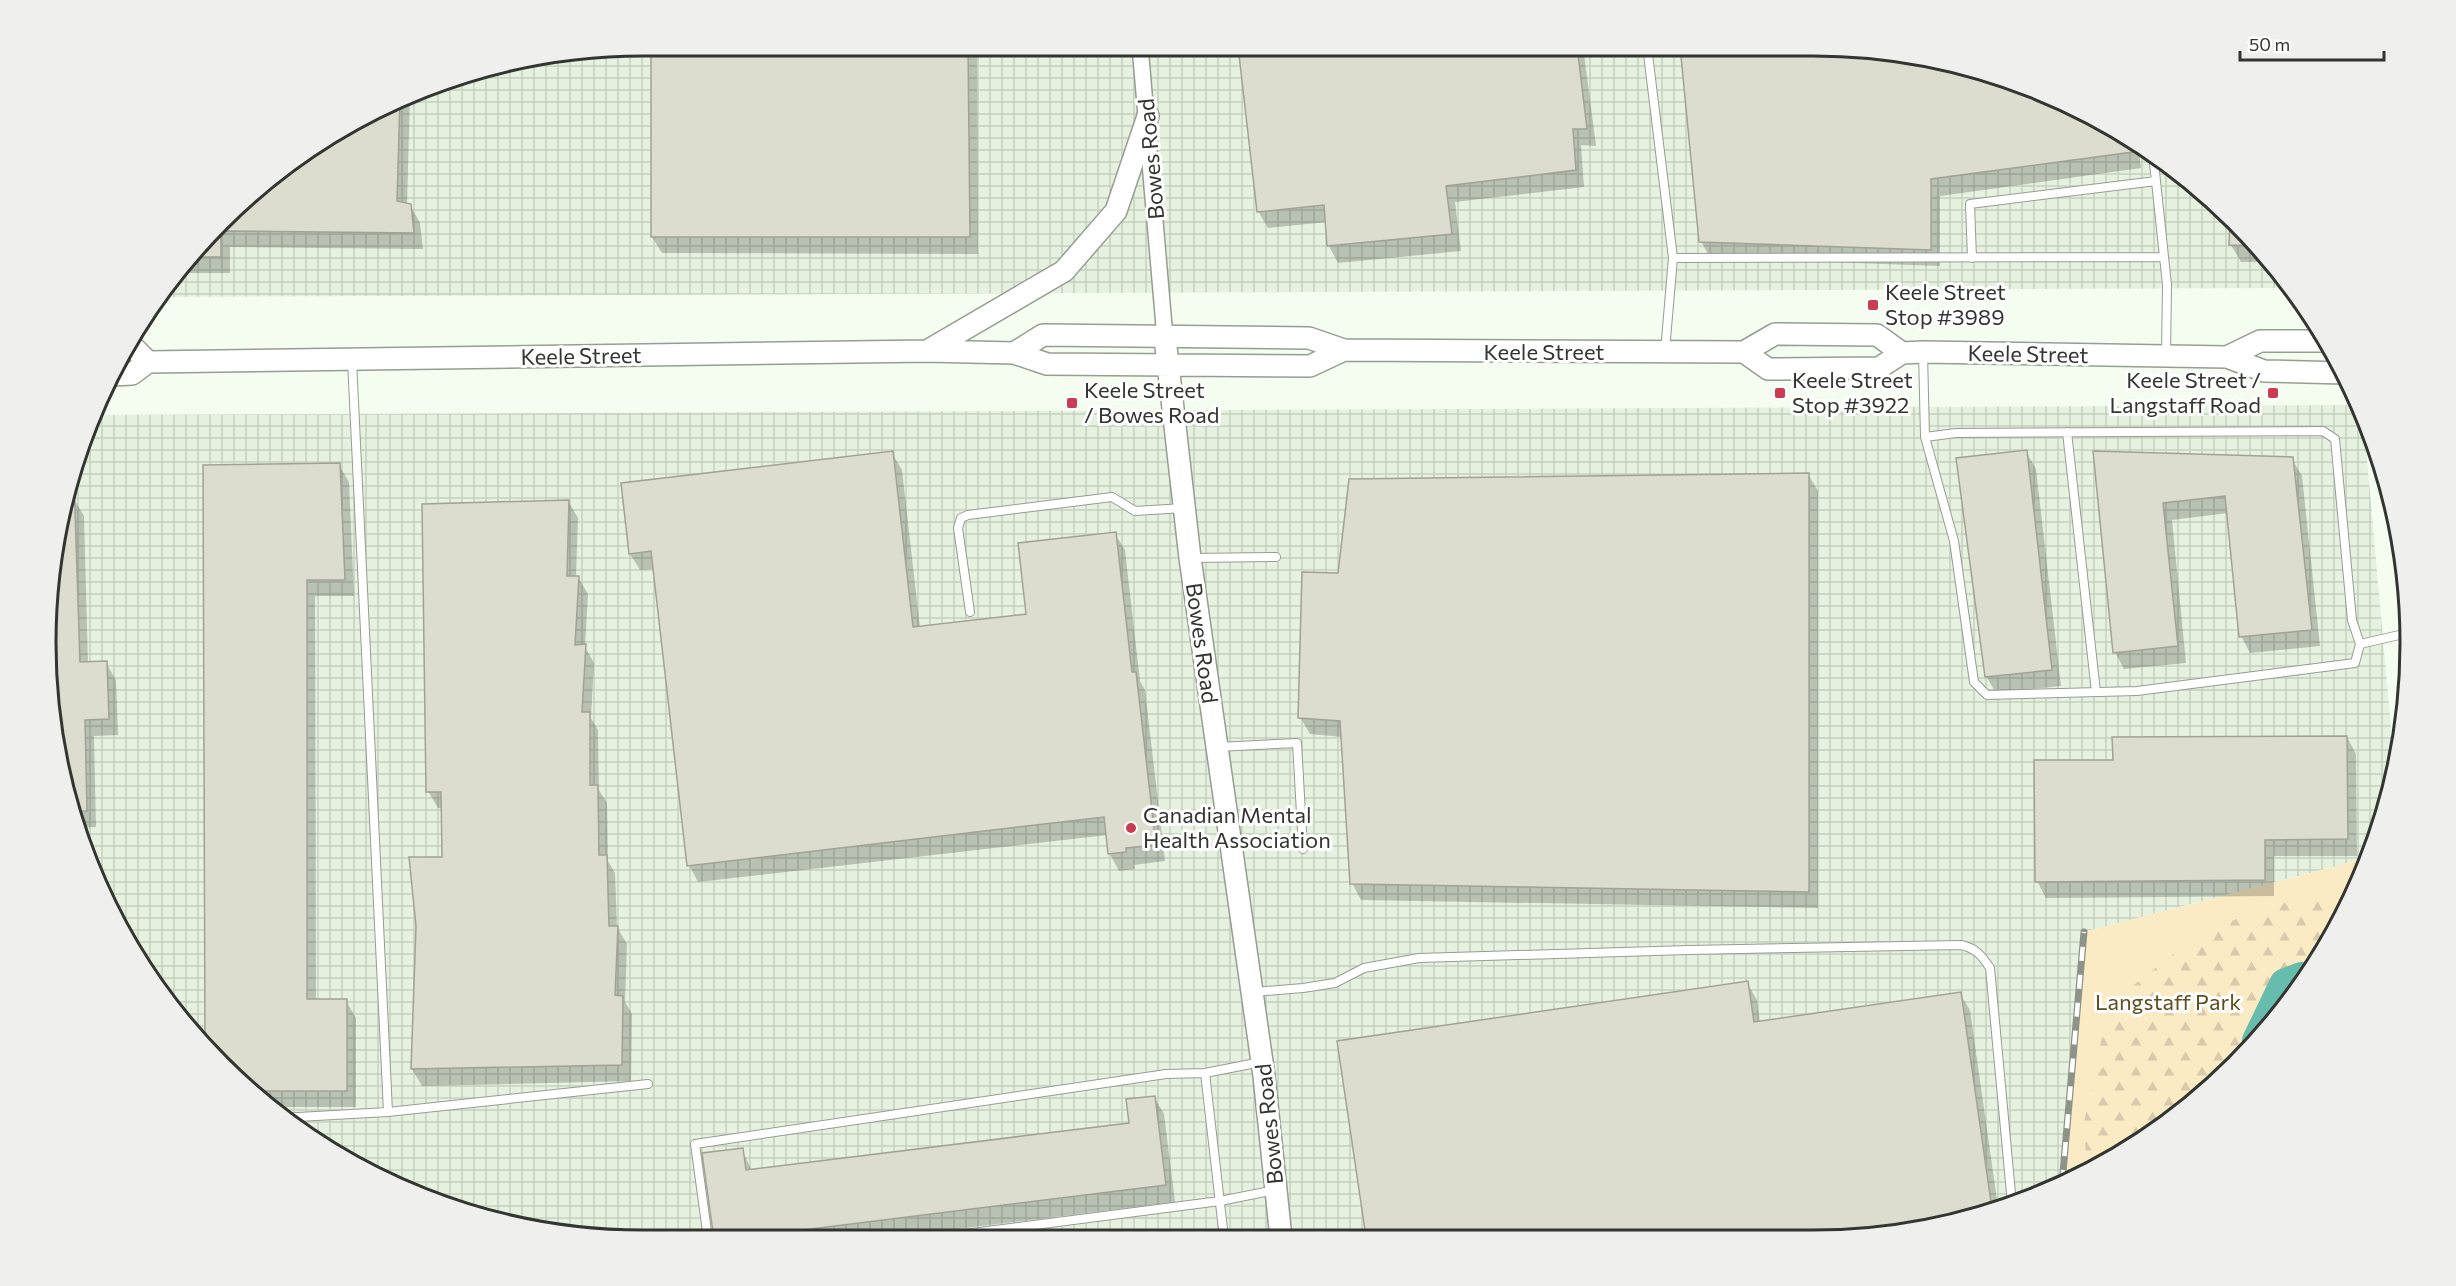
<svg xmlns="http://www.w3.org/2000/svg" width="2456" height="1286" font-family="Commissioner,sans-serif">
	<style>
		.industrial { fill: url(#industrial-grid) }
		.green { fill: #fbebc5 }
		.forest { fill: url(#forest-firs) }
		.shadow { fill: #0003 }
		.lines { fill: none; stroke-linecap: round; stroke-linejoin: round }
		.river { stroke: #66bdae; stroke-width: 34 }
		.building { fill: #dcddcf; stroke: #a1a295; stroke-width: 1.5 }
		.lane-casing { stroke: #969d92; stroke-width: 10 }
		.street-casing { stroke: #969d92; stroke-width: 18 }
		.secondary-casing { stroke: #969d92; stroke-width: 24 }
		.lane { stroke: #fff; stroke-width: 8 }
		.street { stroke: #fff; stroke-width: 15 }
		.secondary { stroke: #fff; stroke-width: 21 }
		.rail-casing { stroke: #8e938a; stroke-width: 7 }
		.rail { stroke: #fff; stroke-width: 4.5; stroke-dasharray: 14; stroke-linecap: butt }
		.poi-dot { fill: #cb3b52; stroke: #fff; stroke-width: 2 }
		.labels { text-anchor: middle; stroke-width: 6; stroke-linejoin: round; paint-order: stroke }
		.street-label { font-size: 22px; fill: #323530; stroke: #fff }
		.poi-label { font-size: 22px; fill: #323530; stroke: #fff; text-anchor: start }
		.park-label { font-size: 22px; fill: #604d1c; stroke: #fff }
		.rim { fill: none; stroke: #323530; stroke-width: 3 }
	</style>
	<defs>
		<pattern id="industrial-grid" width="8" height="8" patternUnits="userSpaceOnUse" patternTransform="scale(1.5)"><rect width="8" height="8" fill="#e6f2df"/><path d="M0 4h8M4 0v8" fill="none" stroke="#c6d0c0"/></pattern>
		<pattern id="forest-firs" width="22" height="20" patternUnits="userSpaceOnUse" patternTransform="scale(1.5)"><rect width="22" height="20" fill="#fbebc5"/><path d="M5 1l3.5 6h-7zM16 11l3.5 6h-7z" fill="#d8caaa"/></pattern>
	</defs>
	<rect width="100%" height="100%" fill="#f5fdf0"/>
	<!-- industrial -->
	<path class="industrial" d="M643 45 1852 46 1968 65 2078 107 2177 169 2263 249 2291 288 156 297 194 248 279 169 344 125 450 77 527 56Z
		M2359 405 2363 414 2395 773 2391 798 2368 858 2084 932 2066 1182 2042 1196 1891 1236 604 1240 489 1221 378 1179 279 1117 194 1038 146 975 91 872 65 797 46 604 65 489 90 415Z"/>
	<!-- green -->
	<path class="green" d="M2368 858 2349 908 2262 1038 2146 1140 2066 1182 2084 932Z"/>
	<!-- forest -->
	<path class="forest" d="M2314 893 2345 915 2262 1038 2146 1140 2088 1171 2083 1127 2103 1032 2130 988 2204 930Z"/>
	<!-- shadow -->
	<path class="shadow" d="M652 45H977L978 254 662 253 652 237Z
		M1239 46H1583L1596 146 1581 145 1584 187 1455 202 1461 251 1338 263 1329 246 1327 222 1268 228 1258 211Z
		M1968 65 2078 107 2138 145 2141 168 1940 196V266L1710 258 1701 241Z
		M410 95 407 205H410L420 223 423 249 230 247V273H175L194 248 279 169 344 125Z
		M2213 202 2223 212H2218Z
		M2231 219 2263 249 2272 262H2241L2231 245Z
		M2026 452 2036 469 2061 686 1996 693 1986 676Z
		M2095 452 2292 459 2302 476 2320 646 2250 653 2241 636 2228 513 2172 520 2186 663 2124 669 2115 652Z
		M892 453 902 470 920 628 1028 616 1115 534 1125 550 1140 681 1145 690 1165 861 1134 865 1135 869 1119 871 1110 854 1107 835 698 882 689 865 655 569 640 570 630 554Z
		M339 465 349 482 354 596H315L316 1001H346L356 1018V1107H268L206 1050 204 467Z
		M1808 474 1818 491V908L1361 900 1352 883 1342 737 1310 734 1300 717 1339 575Z
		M64 499H74L84 516 88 664 106 663 116 680 118 735 94 736 96 827 76 828 65 797 46 604Z
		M568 501 578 518 576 577H578L588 594 585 647 594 663 591 718 598 730 599 790 607 803 608 861 615 873 617 927 627 944 625 1002 632 1014 631 1081 422 1086 412 1069 417 926 443 859 442 808H438L428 791Z
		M2347 737 2356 754 2357 856H2274V896L2046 898 2037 881 2114 761Z
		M1747 983 1757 1000 1760 1023 1960 994 1970 1010 1998 1207 1891 1236 1367 1237 1339 1042Z
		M1154 1097 1164 1114 1175 1202 876 1239H715L704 1155 742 1150 752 1171 1130 1124Z"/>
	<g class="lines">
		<!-- river -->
		<path class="river" d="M2259 1041 2286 985 2302 979"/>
	</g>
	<!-- building -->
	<path class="building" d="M651 45H968L970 237H651Z
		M1238 46H1577L1587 129H1573L1576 170 1446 186 1452 234 1327 246 1324 205 1257 212Z
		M1680 46H1852L1968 65 2078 107 2131 140 2133 152 1931 179V250L1699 242Z
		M400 100 397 201 411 204 414 233 221 231V257H187L279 169 344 125Z
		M2230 218 2246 233 2259 246 2229 245Z
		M2027 450 2052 670 1985 677 1956 458Z
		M893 451 913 627 1026 614 1018 543 1116 532 1132 672H1136L1156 845 1126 848V852L1108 854 1104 817 687 866 651 551 629 554 621 483Z
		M2093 451 2293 457 2312 630 2239 637 2225 496 2163 503 2178 646 2113 653Z
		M340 463 345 580H307V999H347V1091H251L205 1048 203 465Z
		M1809 473V892L1350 884 1340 721 1298 718 1302 572 1338 573 1349 479Z
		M68 479 74 480 80 662 107 661 109 719 85 720 87 811H70L65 797 46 682V604Z
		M569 500 567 576H579L575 645 586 644 582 712H590V785H598L599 855H607L609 926H618L615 995 623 996 622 1065 411 1069 416 926 409 857H442L441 792H426L422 504Z
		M2347 736 2348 839 2265 840V880L2035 882 2034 760H2113L2112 737Z
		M1748 981 1754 1022 1961 992 1992 1209 1891 1236 1366 1237 1337 1041Z
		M1155 1096 1166 1185 730 1239H714L702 1153 743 1148 746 1170 1129 1123 1126 1099Z"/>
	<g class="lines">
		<defs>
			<path id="lane" d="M1647 46 1673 258 1665 351
				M2153 153 2167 285 2166 355
				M1673 258 2164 257
				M1972 258 1970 204 2156 181
				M1923 352 1925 437 1956 433 2323 431 2335 439 2352 620 2360 644 2408 633
				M352 360 388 1112 648 1084
				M2067 432 2096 692
				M1925 437 1954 541 1974 682 1987 695 2137 691 2355 663 2360 644
				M1190 558 1276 557
				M970 612 958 528 961 518 968 515 1112 497 1135 511 1184 508
				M1218 747 1297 743 1303 849
				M1254 992 1303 988 1335 983 1364 968 1419 958 1688 950 1961 945C1976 948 1982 956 1990 968L2012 1204
				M1205 1073 1224 1238
				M280 1118 388 1112
				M708 1239 695 1144 1166 1074 1205 1073 1261 1062
				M926 1239 1220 1201 1275 1190"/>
			<path id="street" d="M1140 46 1165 338"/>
			<path id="secondary" d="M1165 338 1190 558 1264 1076 1281 1238
				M126 348 135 349 148 362
				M927 351 1064 271 1116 211 1148 116
				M1744 352 1768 369 1879 368 1902 353 1923 352 2227 357 2264 371 2344 373
				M1014 353 1043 335 1309 338 1344 350 1744 352 1775 334 1877 335 1902 353
				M2227 357 2260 341H2329
				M112 375 132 374 148 362 927 351 1014 353 1047 364 1310 366 1344 350"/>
		</defs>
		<!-- lane casing -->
		<use href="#lane" class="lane-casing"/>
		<!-- street casing -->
		<use href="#street" class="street-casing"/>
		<!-- secondary casing -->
		<use href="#secondary" class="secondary-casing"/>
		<!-- lane -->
		<use href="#lane" class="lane"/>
		<!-- street -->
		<use href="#street" class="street"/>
		<!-- secondary -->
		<use href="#secondary" class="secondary"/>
		<defs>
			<path id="rail" d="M2062 1184 2084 932"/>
		</defs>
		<!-- rail casing -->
		<use href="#rail" class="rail-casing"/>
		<!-- rail -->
		<use href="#rail" class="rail"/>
	</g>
	<!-- markers -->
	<g class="poi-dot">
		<rect x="1867" y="299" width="12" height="12" rx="3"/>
		<rect x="1774" y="387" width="12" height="12" rx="3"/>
		<rect x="2267" y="387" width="12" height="12" rx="3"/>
		<rect x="1066" y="397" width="12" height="12" rx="3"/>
		<circle cx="1131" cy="828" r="6"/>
	</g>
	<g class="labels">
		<!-- street labels -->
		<g class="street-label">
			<text transform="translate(1151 159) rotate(-95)" y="8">Bowes Road</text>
			<text x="1544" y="360">Keele Street</text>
			<text transform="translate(2028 354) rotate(1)" y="8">Keele Street</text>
			<text transform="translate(581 356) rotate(-1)" y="8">Keele Street</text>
			<text transform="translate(1202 643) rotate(82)" y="8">Bowes Road</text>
			<text transform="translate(1269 1124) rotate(-96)" y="8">Bowes Road</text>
		</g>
		<!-- poi labels -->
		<g class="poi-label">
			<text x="1885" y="300">Keele Street<tspan x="1885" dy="25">Stop #3989</tspan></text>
			<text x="1792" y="388">Keele Street<tspan x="1792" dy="25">Stop #3922</tspan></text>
			<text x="2261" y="388" text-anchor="end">Keele Street /<tspan x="2261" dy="25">Langstaff Road</tspan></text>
			<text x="1084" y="398">Keele Street<tspan x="1084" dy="25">/ Bowes Road</tspan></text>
			<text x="1143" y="823">Canadian Mental<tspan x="1143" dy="25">Health Association</tspan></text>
		</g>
		<!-- park labels -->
		<g class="park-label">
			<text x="2168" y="1010">Langstaff Park</text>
		</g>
	</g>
	<!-- crop -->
	<path d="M0 0H2456V1286H0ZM643 56H1813A587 587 0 0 1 2400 643V643A587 587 0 0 1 1813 1230H643A587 587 0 0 1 56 643V643A587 587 0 0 1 643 56Z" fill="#efefee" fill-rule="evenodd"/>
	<path class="rim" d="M643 56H1813A587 587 0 0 1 2400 643V643A587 587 0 0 1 1813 1230H643A587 587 0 0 1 56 643V643A587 587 0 0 1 643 56Z"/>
	<!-- scale -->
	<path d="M2240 51v9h144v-9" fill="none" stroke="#323530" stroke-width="3"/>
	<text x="2249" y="51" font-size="18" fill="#323530" stroke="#ffffff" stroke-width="4.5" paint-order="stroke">50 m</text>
</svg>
